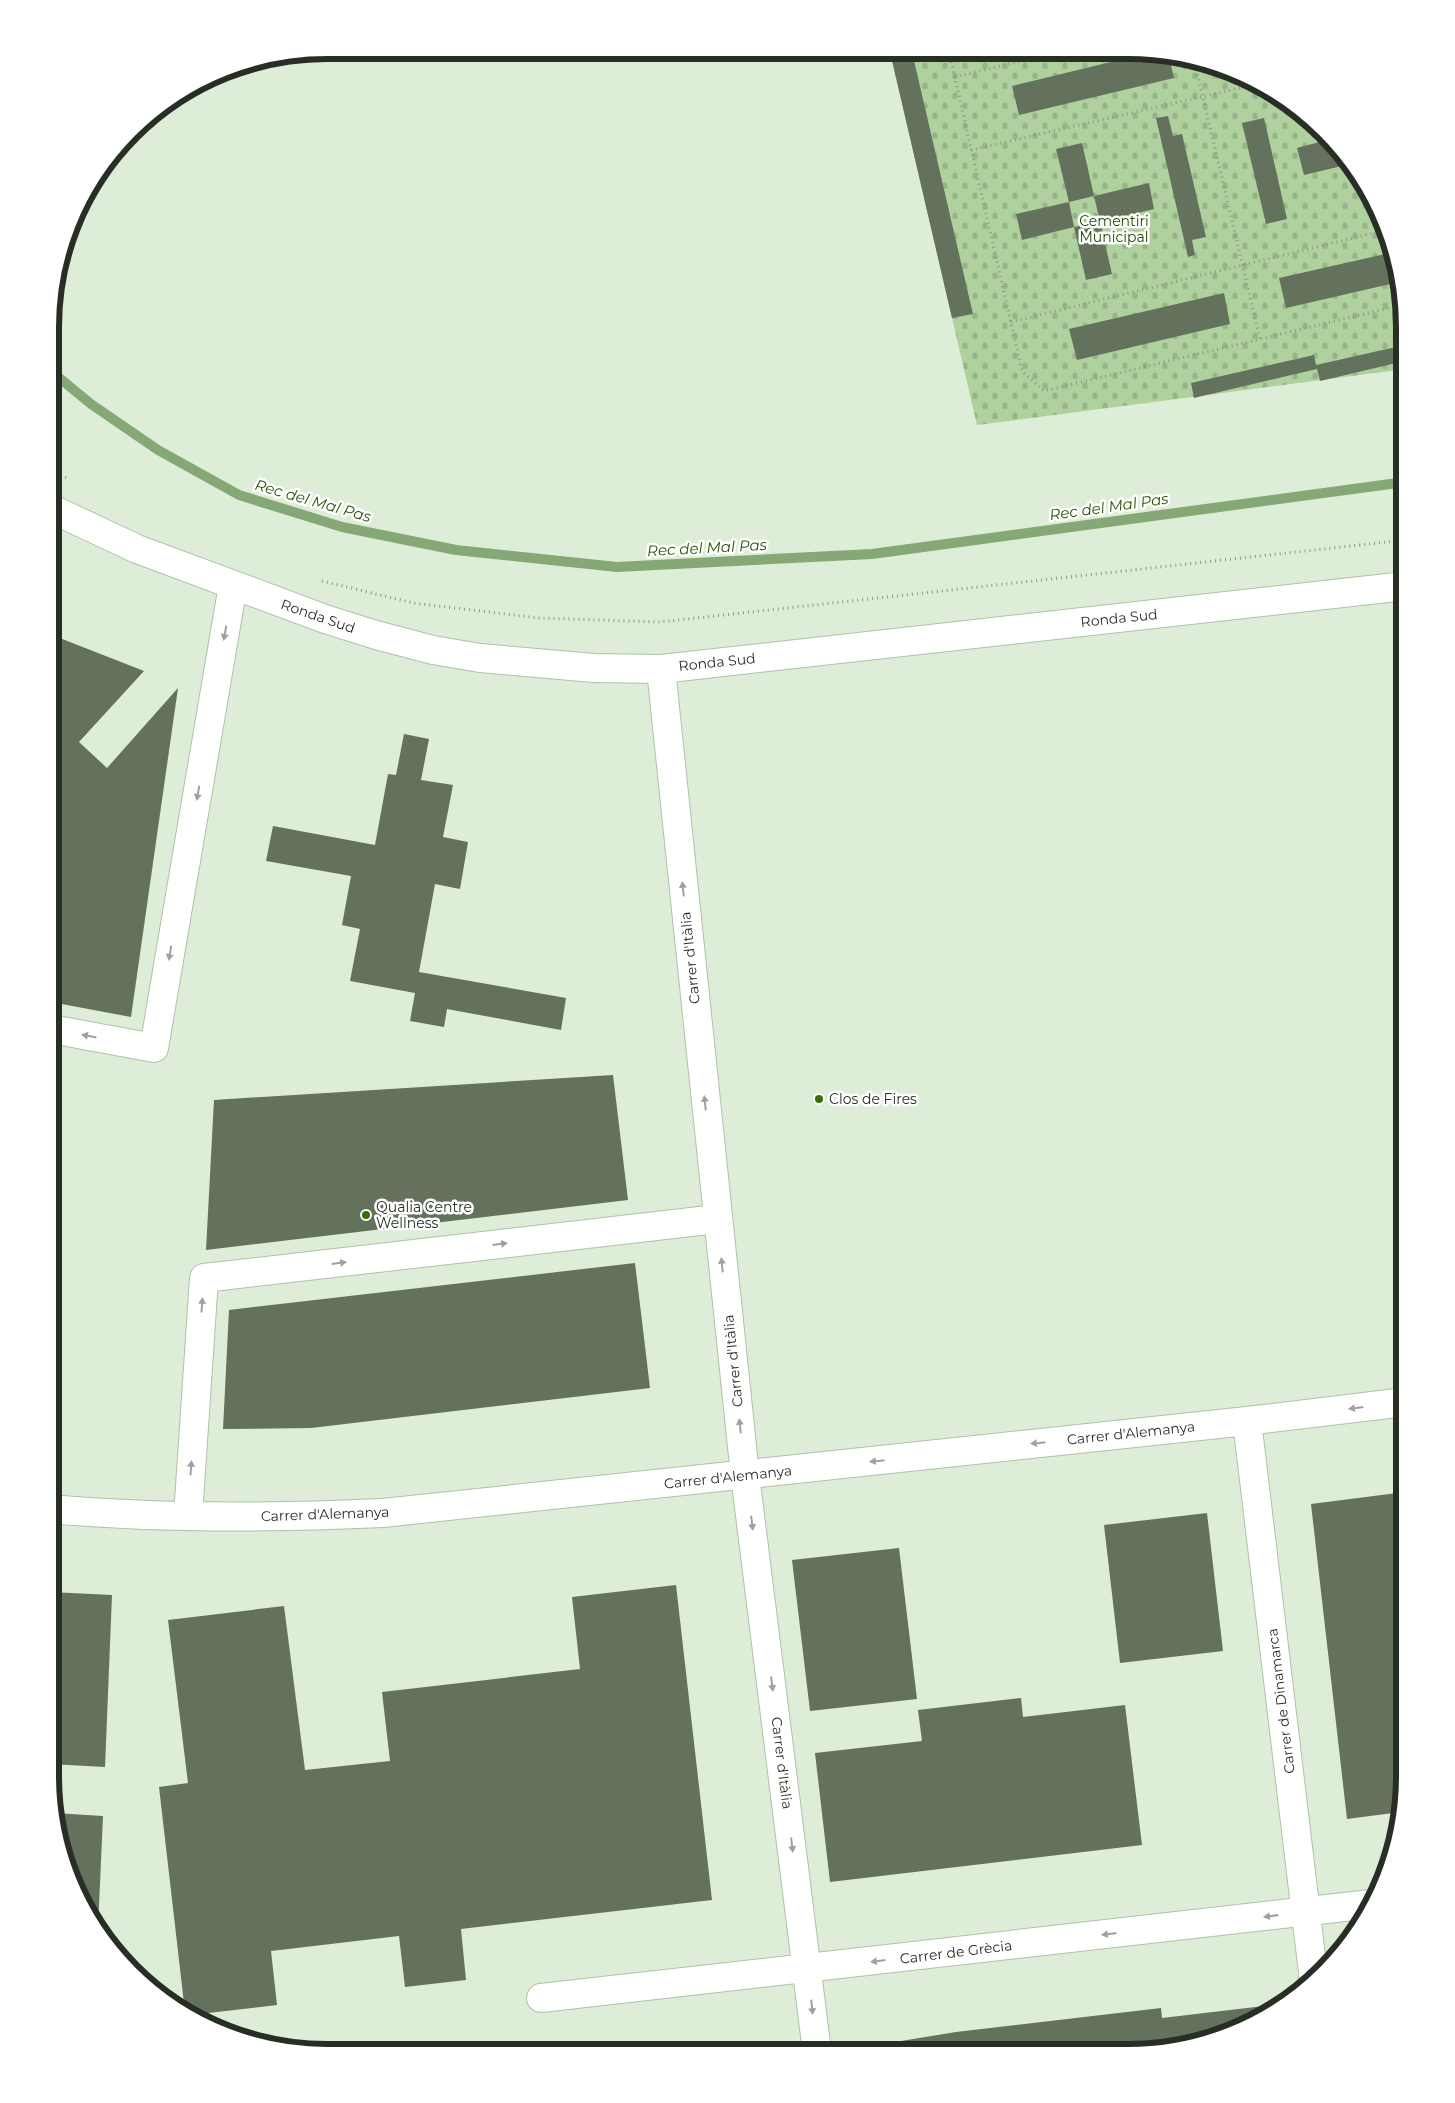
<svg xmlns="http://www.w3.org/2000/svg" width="1455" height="2103" font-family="Montserrat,sans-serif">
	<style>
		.cemetery { fill: url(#cemetery-stones) }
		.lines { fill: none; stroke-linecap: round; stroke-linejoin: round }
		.stream { stroke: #86a876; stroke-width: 10 }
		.building { fill: #63715d }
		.minor-casing { stroke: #b1c0ab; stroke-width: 30 }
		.major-casing { stroke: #b1c0ab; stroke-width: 30 }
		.path { stroke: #8b9686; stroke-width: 3; stroke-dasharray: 1 4; stroke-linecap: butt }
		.minor { stroke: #fff; stroke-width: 28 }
		.major { stroke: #fff; stroke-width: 28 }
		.oneway { fill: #9ea19d }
		.poi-dot { fill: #346f00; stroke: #fff; stroke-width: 2 }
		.labels { text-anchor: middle; stroke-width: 5; stroke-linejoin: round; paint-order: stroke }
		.park-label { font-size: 14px; fill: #1f4900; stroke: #fff }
		.street-label { font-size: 14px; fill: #282e26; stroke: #fff }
		.poi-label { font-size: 14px; fill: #282e26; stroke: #fff; text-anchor: start }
		.water-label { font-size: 15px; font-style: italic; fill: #29530a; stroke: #fff }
		.rim { fill: none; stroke: #282e26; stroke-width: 6 }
	</style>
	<defs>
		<pattern id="cemetery-stones" width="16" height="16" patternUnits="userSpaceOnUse" patternTransform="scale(1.25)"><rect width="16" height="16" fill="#aed19e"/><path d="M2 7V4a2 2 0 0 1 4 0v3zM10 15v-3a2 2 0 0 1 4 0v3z" fill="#96b488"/></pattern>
	</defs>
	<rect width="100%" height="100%" fill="#deedd7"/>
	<!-- cemetery -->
	<path class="cemetery" d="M890 52H1165L1234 71 1297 107 1337 144 1377 204 1396 255 1405 326V369L977 425Z"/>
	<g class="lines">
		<!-- stream -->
		<path class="stream" d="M52 372 91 404 158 450 239 495 342 527 456 550 617 567 872 554 1405 482"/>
	</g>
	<!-- building -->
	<path class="building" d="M890 52H912L973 314 952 318Z
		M1152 52 1168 53 1174 78 1019 115 1012 86Z
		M1168 116 1173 136 1182 134 1206 237 1192 240 1195 255 1188 257 1156 118Z
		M1264 118 1287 219 1266 224 1242 123Z
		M1331 139 1350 164 1304 175 1297 148Z
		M1082 143 1094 196 1149 183 1154 209 1100 222 1112 274 1086 280 1074 227 1100 222 1094 196 1069 202 1056 149Z
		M1359 178 1377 204 1380 212 1368 215Z
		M1069 202 1074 227 1022 240 1016 214Z
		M1394 252 1399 282 1286 308 1279 278Z
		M1224 293 1230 324 1077 360 1069 329Z
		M1405 345V361L1320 381 1317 369 1194 398 1191 383 1314 355 1316 365Z
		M52 635 144 671 79 742 107 768 178 688 131 1017 51 1002Z
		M404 734 429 739 421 780 453 785 443 837 468 842 460 889 435 884 419 972 566 998 561 1030 447 1009 444 1027 410 1021 415 993 350 981 360 929 342 925 351 876 266 861 273 826 375 845 388 774 396 775Z
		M613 1075 628 1200 206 1250 214 1100Z
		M635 1263 650 1388 311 1428 223 1429 229 1310Z
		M1405 1492 1404 1795 1401 1812 1347 1819 1311 1504Z
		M1207 1513 1223 1651 1120 1663 1104 1525Z
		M899 1548 917 1699 810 1711 792 1560Z
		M676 1585 712 1900 461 1929 466 1980 405 1987 399 1936 271 1951 277 2005 191 2015 185 2012 159 1787 188 1783 168 1620 284 1606 305 1770 390 1761 382 1692 580 1669 572 1597Z
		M50 1592 112 1595 105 1767 50 1764Z
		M1021 1698 1023 1717 1125 1705 1142 1845 830 1882 815 1753 922 1741 918 1710Z
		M54 1813 103 1816 98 1928 78 1899 55 1831Z
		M1264 2006 1265 2015 1251 2025 1200 2044 1129 2053 852 2052V2049L956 2032 1161 2008 1162 2018Z"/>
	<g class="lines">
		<defs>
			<path id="minor" d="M661 669 745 1475 817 2052
				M51 1029 154 1048 233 585
				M1247 1421 1314 1981
				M50 1509C161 1519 272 1518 383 1513L1247 1421 1405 1402
				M188 1516 204 1278 717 1219
				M541 1998 1371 1904"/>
			<path id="major" d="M52 509 137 549 325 619 376 635 433 650 480 658 594 668 661 669 1405 586"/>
		</defs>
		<!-- minor casing -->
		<use href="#minor" class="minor-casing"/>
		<!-- major casing -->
		<use href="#major" class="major-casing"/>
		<!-- path -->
		<path class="path" d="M949 52 1022 371 1044 391 1402 305
			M1194 60 1260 339
			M955 77 1058 52
			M971 150 1257 84
			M1011 322 1386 230
			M52 470 67 478
			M322 581 413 603 539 618 660 622 1405 540"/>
		<!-- minor -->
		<use href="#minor" class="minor"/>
		<!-- major -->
		<use href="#major" class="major"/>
	</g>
	<!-- one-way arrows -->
	<defs><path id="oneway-solid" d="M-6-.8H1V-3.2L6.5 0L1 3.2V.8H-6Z" transform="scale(1.25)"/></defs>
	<g class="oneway">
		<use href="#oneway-solid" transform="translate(225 633) rotate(100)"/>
		<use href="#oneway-solid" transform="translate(198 793) rotate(100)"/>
		<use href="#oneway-solid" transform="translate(683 889) rotate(-96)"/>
		<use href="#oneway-solid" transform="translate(170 953) rotate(100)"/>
		<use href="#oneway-solid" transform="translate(89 1036) rotate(-169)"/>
		<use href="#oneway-solid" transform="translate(705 1103) rotate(-96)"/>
		<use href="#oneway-solid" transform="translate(500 1244) rotate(-7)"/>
		<use href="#oneway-solid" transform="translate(339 1263) rotate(-7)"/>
		<use href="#oneway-solid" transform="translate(722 1265) rotate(-96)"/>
		<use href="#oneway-solid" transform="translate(202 1305) rotate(-86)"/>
		<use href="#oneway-solid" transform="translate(1356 1408) rotate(173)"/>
		<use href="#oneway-solid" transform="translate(740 1426) rotate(-96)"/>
		<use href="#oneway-solid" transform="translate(1038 1443) rotate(174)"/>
		<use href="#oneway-solid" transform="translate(877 1461) rotate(174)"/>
		<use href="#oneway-solid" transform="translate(191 1468) rotate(-86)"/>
		<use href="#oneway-solid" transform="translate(752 1523) rotate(83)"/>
		<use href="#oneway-solid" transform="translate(772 1684) rotate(83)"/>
		<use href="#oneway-solid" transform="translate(792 1845) rotate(83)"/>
		<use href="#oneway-solid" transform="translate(1271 1916) rotate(173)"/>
		<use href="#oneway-solid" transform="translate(1109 1934) rotate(173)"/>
		<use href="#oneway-solid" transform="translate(878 1961) rotate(173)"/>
		<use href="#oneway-solid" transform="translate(812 2007) rotate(84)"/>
	</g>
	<!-- markers -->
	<g class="poi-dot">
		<circle cx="819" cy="1099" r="5"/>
		<circle cx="366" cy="1215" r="5"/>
	</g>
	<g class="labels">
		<!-- park labels -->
		<g class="park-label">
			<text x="1114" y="226">Cementiri<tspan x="1114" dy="16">Municipal</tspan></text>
		</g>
		<!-- street labels -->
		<g class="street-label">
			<text transform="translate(318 616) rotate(19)" y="5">Ronda Sud</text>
			<text transform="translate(1119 618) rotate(-6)" y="5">Ronda Sud</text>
			<text transform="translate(717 662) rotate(-6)" y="5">Ronda Sud</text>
			<text transform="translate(690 958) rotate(-96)" y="5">Carrer d'Itàlia</text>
			<text transform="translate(733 1361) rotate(-96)" y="5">Carrer d'Itàlia</text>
			<text transform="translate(1131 1433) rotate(-6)" y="5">Carrer d'Alemanya</text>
			<text transform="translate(728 1477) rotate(-6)" y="5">Carrer d'Alemanya</text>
			<text transform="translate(325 1514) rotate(-2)" y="5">Carrer d'Alemanya</text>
			<text transform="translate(1281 1701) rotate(-97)" y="5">Carrer de Dinamarca</text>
			<text transform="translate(782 1763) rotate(83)" y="5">Carrer d'Itàlia</text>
			<text transform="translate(956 1952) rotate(-7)" y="5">Carrer de Grècia</text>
		</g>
		<!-- poi labels -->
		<g class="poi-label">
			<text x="829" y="1104">Clos de Fires</text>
			<text x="376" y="1212">Qualia Centre<tspan x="376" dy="16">Wellness</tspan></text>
		</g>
		<!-- water labels -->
		<g class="water-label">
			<text transform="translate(313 501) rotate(16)" y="5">Rec del Mal Pas</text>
			<text transform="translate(1109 507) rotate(-8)" y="5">Rec del Mal Pas</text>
			<text transform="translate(707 548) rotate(-3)" y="5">Rec del Mal Pas</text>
		</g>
	</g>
	<!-- crop -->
	<path d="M0 0H1455V2103H0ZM327 59H1128A268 268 0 0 1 1396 327V1776A268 268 0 0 1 1128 2044H327A268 268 0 0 1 59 1776V327A268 268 0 0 1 327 59Z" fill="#fff" fill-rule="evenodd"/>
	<path class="rim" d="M327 59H1128A268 268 0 0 1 1396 327V1776A268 268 0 0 1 1128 2044H327A268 268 0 0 1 59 1776V327A268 268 0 0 1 327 59Z"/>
</svg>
